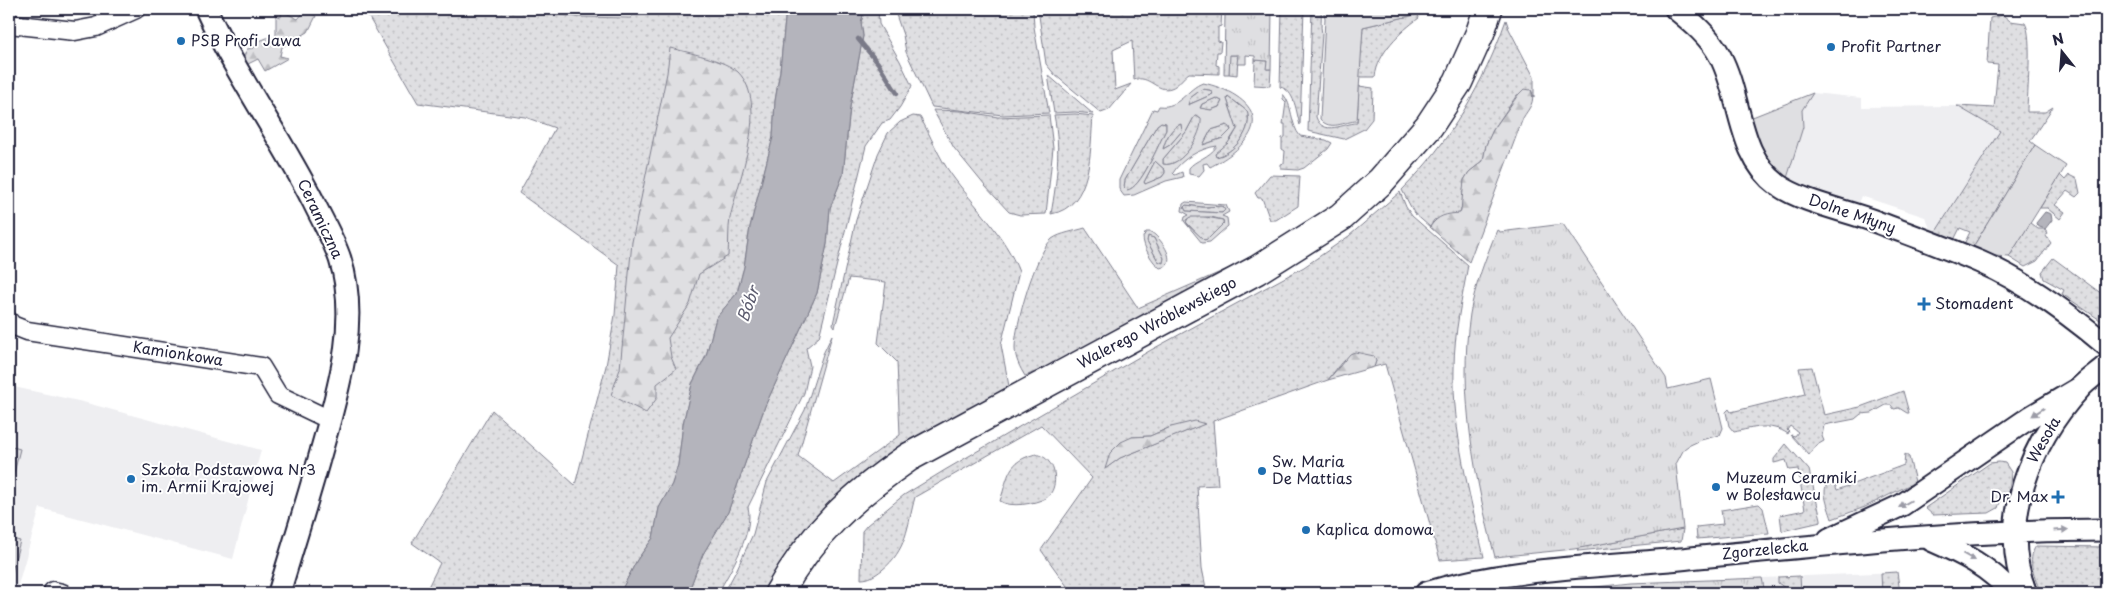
<svg xmlns="http://www.w3.org/2000/svg" width="2115" height="602" font-family="'Playpen Sans',sans-serif">
	<style>
		.built { fill: #eeeef1 }
		.grass { fill: url(#grass-dots); stroke: #80808e; fill-rule: evenodd }
		.forest { fill: url(#forest-firs); stroke: #80808e }
		.park { fill: url(#park-tufts); stroke: #80808e }
		.garden { fill: #dfdfe2; stroke: #80808e; fill-rule: evenodd }
		.water { fill: #b4b4bc; stroke: #7a7a88 }
		.lines { fill: none; stroke-linecap: round; stroke-linejoin: round }
		.stream { stroke: #7a7a88; stroke-width: 4.5 }
		.minor-casing { stroke: #22223b; stroke-width: 21 }
		.tertiary-casing { stroke: #22223b; stroke-width: 25 }
		.primary-casing { stroke: #22223b; stroke-width: 31 }
		.minor { stroke: #fff; stroke-width: 18 }
		.tertiary { stroke: #fff; stroke-width: 21 }
		.primary { stroke: #fff; stroke-width: 28 }
		.oneway { fill: #9c9ca7 }
		.poi-dot { fill: #1f6fb2; stroke: #fff; stroke-width: 2 }
		.labels { text-anchor: middle; stroke-width: 4; stroke-linejoin: round; paint-order: stroke }
		.poi-label { font-size: 15px; fill: #22223b; stroke: #fff; text-anchor: start }
		.street-label { font-size: 15px; fill: #22223b; stroke: #fff }
		.water-label { font-size: 16px; font-style: italic; fill: #5c5c6f; stroke: #fff }
	</style>
	<defs>
		<pattern id="grass-dots" width="8" height="8" patternUnits="userSpaceOnUse" patternTransform="scale(1.25)"><rect width="8" height="8" fill="#dfdfe2"/><path d="M2 2h.1M6 6h.1" fill="none" stroke="#bfbfc3" stroke-width="1.8" stroke-linecap="round"/></pattern>
		<pattern id="forest-firs" width="22" height="20" patternUnits="userSpaceOnUse" patternTransform="scale(1.25)"><rect width="22" height="20" fill="#dfdfe2"/><path d="M5 1l3.5 6h-7zM16 11l3.5 6h-7z" fill="#bfbfc3"/></pattern>
		<pattern id="park-tufts" width="24" height="20" patternUnits="userSpaceOnUse" patternTransform="scale(1.25)"><rect width="24" height="20" fill="#dfdfe2"/><path d="M3 7l-1-3M5 7V3M7 7l1-3M15 17l-1-3M17 17v-4M19 17l1-3" fill="none" stroke="#bfbfc3"/></pattern>
	</defs>
	<rect width="100%" height="100%" fill="#fff"/>
	<filter id="ink" filterUnits="userSpaceOnUse"><feTurbulence type="fractalNoise" baseFrequency=".02" numOctaves="2"/><feDisplacementMap in="SourceGraphic" scale="10" xChannelSelector="R" yChannelSelector="G"/><feConvolveMatrix kernelMatrix="1 2 1 2 8 2 1 2 1" color-interpolation-filters="sRGB"/></filter>
	<g filter="url(#ink)">
		<!-- built -->
		<path class="built" d="M1813 93 1862 98V107L1957 106 2000 131 1935 233 1931 230 1925 217 1861 196 1858 203 1850 204 1815 192 1787 178 1803 127 1802 110Z
			M14 387 83 402 261 450 233 559 40 508 16 592 9 590V403Z
			M1897 572 1900 593H1765L1762 578Z
			M1508 573 1512 593H1426Z"/>
		<!-- grass -->
		<path class="grass" d="M364 9H521L577 17 631 18 635 9H786L780 71 775 101 773 137 750 227 744 267 737 293 716 318 706 356 692 384 683 424 678 465 672 484 659 508 653 538 637 560 620 593H425L440 563 412 543 492 410 575 485 606 366 615 315 619 265 519 193 555 128 525 117 418 103Z
			M865 9H878L879 24 900 61 912 86 900 107 890 120 882 123 866 146 819 337 806 348 810 366 804 393 748 507C754 532 731 570 718 593H688L703 554 728 512 765 406 817 293 827 244 830 208 843 175 850 107 863 36 861 22Z
			M894 9H1033L1034 27 1049 113 1003 115 932 107 906 52 903 35Z
			M1038 9H1222L1221 26 1218 27V41L1221 42 1220 52H1217L1216 65 1219 66V74L1189 73C1183 77 1178 86 1171 88 1157 93 1149 74 1134 80L1132 41 1113 50 1115 90 1131 84 1109 110 1101 113 1055 75 1046 64Z
			M1282 9H1304L1300 125C1296 112 1295 90 1280 87Z
			M1312 9H1321C1322 18 1320 25 1322 34L1316 117C1323 137 1344 123 1357 123L1359 86 1373 88 1372 119 1364 129 1344 139 1308 131Z
			M1418 14 1419 18C1400 32 1378 52 1375 77H1359L1363 27Z
			M2003 15 2010 21 2025 23C2033 35 2027 95 2027 112H2045L2053 107 2030 141 2035 145 1973 247 1964 244 1970 232 1960 228 1954 240 1935 233 2000 131 1957 106 1994 108 1998 65 1987 64 1990 18Z
			M1506 20 1509 29 1534 77V97L1531 90 1517 95 1493 130 1486 145 1483 161 1469 172 1464 180 1462 206 1460 213 1434 220 1430 227 1414 213 1402 190C1450 142 1484 83 1506 20Z
			M1229 55H1238L1237 75 1229 74Z
			M1255 60 1267 61V69H1271L1270 86 1254 85Z
			M1048 75 1093 114 1075 112 1054 113Z
			M1202 89 1210 90 1213 94 1188 105 1190 98Z
			M1283 94C1293 105 1290 124 1300 136L1326 140 1332 143 1328 149 1304 168 1298 170 1281 169V164L1284 163 1285 151 1282 149V138L1285 137V124H1283L1286 102 1283 99Z
			M1228 96 1247 111C1254 129 1234 154 1216 157L1215 154 1232 138 1237 129 1227 99Z
			M1216 98 1222 101 1219 107 1211 110 1200 109 1202 104Z
			M933 110 962 111 998 117 1049 115 1053 148 1046 214 1020 215 1009 212 985 186 954 148Z
			M1075 114 1093 116C1090 149 1093 207 1051 214 1057 180 1061 149 1054 115Z
			M1197 115 1202 119C1203 134 1181 169 1163 164V159L1186 132 1194 117Z
			M913 116 920 117C931 136 938 156 951 174 974 206 1005 235 1019 272L1001 345 1009 386 1006 390 974 407 768 593H724L736 571 753 534 767 482 805 410 823 354 832 335 798 456 834 483 900 435 897 362 878 343 886 282 849 278 835 327 833 324 856 220 878 154 888 133 900 122Z
			M1161 122 1166 123V130C1159 143 1141 189 1127 190L1124 187 1125 180 1157 125Z
			M1181 124 1182 131 1170 145 1163 149C1165 140 1171 127 1181 124Z
			M1227 125 1231 130 1223 138 1203 145 1211 130Z
			M1155 161 1165 170V173L1162 177 1146 184 1144 182Z
			M1270 175 1300 176 1298 206 1276 220H1270L1262 198H1258L1255 193Z
			M2060 175 2065 180 2069 175 2077 179 2080 193 2076 197 2067 191 2055 205 2065 212 2060 219 2047 208H2040Z
			M1400 192 1406 207 1412 216 1468 265C1462 299 1454 333 1454 368 1452 431 1470 496 1484 557L1440 560 1385 364 1374 367 1376 361 1341 363 1328 380 1213 421 1218 485 1197 486 1202 568 1207 593H1072L1041 550 1092 478 1041 425 915 497C907 527 907 550 882 570 875 575 870 579 861 579L862 531 867 525 904 495 945 470 1151 350 1304 267 1349 236ZM1204 424 1120 458 1106 468 1132 437 1150 436 1171 427Z
			M1186 205 1203 207 1222 206 1225 210 1222 213 1186 211 1184 207Z
			M1200 216 1223 220 1224 224 1208 239 1203 240 1186 222 1189 217Z
			M2030 223 2038 229H2045L2048 233 2046 236 2051 243 2037 261 2025 267 2009 257Z
			M1085 228 1138 308 1232 267 1061 362 1025 376C1020 368 1015 358 1015 348 1015 325 1035 254 1052 239 1060 233 1076 231 1085 228Z
			M1148 236 1154 238 1164 258 1163 263 1158 261 1147 241Z
			M2053 258 2106 297V324L2062 294 2064 290 2044 279 2042 272Z
			M1812 367 1824 415 1860 407 1903 391 1909 413H1907L1899 408 1894 409 1891 405H1886L1872 413 1861 414 1855 419 1824 425 1822 436 1824 441 1817 445 1809 455 1791 435 1795 436 1798 432 1790 426 1787 430 1789 432 1788 434C1771 422 1753 428 1734 432L1729 426 1726 412 1729 409 1731 412 1805 394 1799 368Z
			M1786 444 1809 470 1821 519V522L1782 531 1780 515 1805 510 1798 469 1789 470 1786 460 1774 463V459Z
			M1036 454C1041 456 1046 457 1049 462 1057 470 1057 491 1046 498 1035 504 1010 508 1000 501 1009 475 1007 461 1036 454Z
			M1905 454 1909 457 1915 482 1865 507 1832 519C1828 505 1818 487 1833 477L1837 490 1904 465Z
			M1999 462 2005 463 2011 472 2009 497 2002 496 1998 508 1989 513 1933 515 1925 508 1990 463Z
			M1759 504 1763 508 1769 533 1697 539 1696 527 1723 524 1721 510Z
			M1683 529 1681 541 1578 551 1577 548Z
			M2036 546 2106 547V593H2041C2035 578 2026 561 2036 546Z
			M1897 572 1900 593H1882L1881 573Z
			M1800 576 1801 593H1792L1778 583V577Z"/>
		<!-- forest -->
		<path class="forest" d="M282 11 298 19 305 11 316 16 308 32 282 47 280 56 288 58 265 71 258 59 246 65 243 59 247 49 254 48 257 42 269 37 276 40V15L281 17Z
			M670 48C687 52 725 60 738 72 770 104 738 181 730 218 728 230 729 244 728 256L699 274 690 304 668 338 671 357 676 369 657 384V398L646 413 611 395 620 369 632 242 667 73Z
			M1524 89 1531 90C1536 102 1529 108 1523 118L1469 262 1430 227C1438 215 1446 214 1460 213L1461 211 1464 180 1469 172 1483 161 1486 145 1493 130 1518 95Z
			M1355 352 1374 356 1376 361 1374 367 1328 380 1350 354Z
			M1195 421 1205 424 1120 458 1105 469 1110 453 1121 442 1132 437 1150 436 1171 427Z"/>
		<!-- park -->
		<path class="park" d="M1233 9H1272L1271 69H1266L1267 61 1255 60V56L1246 55V64H1237L1238 55H1230L1229 74H1224L1225 14Z
			M1563 224 1666 378 1668 389 1711 379 1723 428 1720 435 1701 440 1688 446 1684 449 1676 464 1683 529 1574 549 1495 557C1475 479 1458 394 1470 314 1475 285 1486 257 1497 230L1500 232Z
			M1762 578 1765 593H1580L1579 591 1569 593H1545L1630 583Z"/>
		<!-- garden -->
		<path class="garden" d="M1323 9H1423L1418 14 1363 27 1357 121C1345 121 1330 132 1320 119L1325 18Z
			M1203 83C1214 85 1227 90 1236 96 1276 122 1238 153 1210 167L1207 163 1203 164 1204 170 1199 176 1189 174V168C1195 160 1209 158 1217 146 1201 148 1181 159 1173 173L1175 175 1182 172 1183 177 1166 181 1134 195 1124 196 1119 189V180L1153 109 1157 110 1159 106C1180 109 1187 88 1203 83ZM1202 89 1210 90 1213 94 1188 105 1190 98ZM1228 96 1247 111C1254 129 1234 154 1216 157L1215 154 1228 143 1237 129 1227 99ZM1216 98 1222 101 1219 107 1211 110 1200 108 1202 104ZM1197 115 1201 118C1203 134 1181 169 1163 164V159L1186 132 1194 117ZM1161 122 1166 123V130C1159 143 1141 189 1127 190L1124 187 1125 180 1157 125ZM1181 124 1182 131 1170 145 1163 149C1165 140 1171 127 1181 124ZM1227 125 1230 127 1231 130 1223 138 1203 145 1211 130ZM1155 161 1165 170V173L1162 177 1145 184 1144 182Z
			M1813 93 1802 110 1803 127 1787 178C1766 157 1759 146 1750 118Z
			M2035 145 2066 166 2009 257 1994 256 1973 247Z
			M1186 202 1226 205 1229 212 1222 216 1227 218 1228 226 1210 242 1202 243 1184 221 1185 217 1189 215 1182 211 1183 204ZM1186 205 1203 207 1222 206 1225 210 1222 213 1186 211 1184 207ZM1190 217H1211L1223 220 1224 223 1208 239 1204 240 1187 224 1186 220Z
			M1146 232H1151C1161 238 1180 264 1160 268 1152 262 1143 247 1143 237ZM1148 236 1154 238 1164 258 1163 263 1158 261 1147 241Z
			M9 446 20 449 9 493Z
			M9 538 20 541 11 575 9 574Z"/>
		<!-- water -->
		<path class="water" d="M786 9H865L861 22 863 36 850 107 843 175 830 208 827 244 817 293 765 406 728 512 703 554 688 593H620L637 560 653 538 659 508 672 484 678 465 683 424 692 384 706 356 716 318 737 293 744 267 750 227 773 137 775 101 780 71Z
			M2045 212 2051 214 2052 220 2045 229 2037 226 2036 223Z"/>
		<g class="lines">
			<!-- stream -->
			<path class="stream" d="M858 39 878 63 897 93"/>
			<defs>
				<path id="minor" d="M9 24 75 31 96 27 136 9
					M9 321 12 325 27 331 261 367 278 395 330 420
					M53 591 62 593"/>
				<path id="tertiary" d="M206 9C236 75 280 136 313 201 322 220 333 238 340 259 360 321 338 391 321 452 308 499 293 546 279 593
					M1676 9C1692 22 1710 37 1720 56 1742 97 1737 155 1778 185 1802 202 1845 210 1874 221 1909 234 1945 247 1980 262 2026 282 2068 313 2106 345
					M1829 539 1902 505 2032 416 2081 387
					M1931 540C1963 554 1988 566 2012 593
					M1426 593C1508 568 1595 567 1680 559 1822 545 1964 530 2106 530
					M2026 593C1997 523 2031 441 2080 388 2087 380 2098 373 2106 366"/>
				<path id="primary" d="M779 593C811 534 854 495 909 457L1257 270 1341 217 1381 181 1429 126 1458 82 1480 33 1488 9"/>
			</defs>
			<!-- minor casing -->
			<use href="#minor" class="minor-casing"/>
			<!-- tertiary casing -->
			<use href="#tertiary" class="tertiary-casing"/>
			<!-- primary casing -->
			<use href="#primary" class="primary-casing"/>
			<!-- minor -->
			<use href="#minor" class="minor"/>
			<!-- tertiary -->
			<use href="#tertiary" class="tertiary"/>
			<!-- primary -->
			<use href="#primary" class="primary"/>
		</g>
		<!-- one-way arrows -->
		<defs><path id="oneway-solid" d="M-6-.8H1V-3.2L6.5 0L1 3.2V.8H-6Z" transform="scale(1.25)"/></defs>
		<g class="oneway">
			<use href="#oneway-solid" transform="translate(2038 412) rotate(147)"/>
			<use href="#oneway-solid" transform="translate(1905 504) rotate(150)"/>
			<use href="#oneway-solid" transform="translate(2061 530) rotate(-3)"/>
			<use href="#oneway-solid" transform="translate(1969 557) rotate(29)"/>
		</g>
	</g>
	<!-- markers -->
	<g class="poi-dot">
		<circle cx="181" cy="41" r="5"/>
		<circle cx="1831" cy="47" r="5"/>
		<path d="M1921.5 296.5h5v5h5v5h-5v5h-5v-5h-5v-5h5z"/>
		<circle cx="1262" cy="471" r="5"/>
		<circle cx="131" cy="479" r="5"/>
		<circle cx="1716" cy="487" r="5"/>
		<path d="M2055.5 489.5h5v5h5v5h-5v5h-5v-5h-5v-5h5z"/>
		<circle cx="1306" cy="530" r="5"/>
	</g>
	<g class="labels">
		<!-- poi labels -->
		<g class="poi-label">
			<text x="191" y="46">PSB Profi Jawa</text>
			<text x="1841" y="52">Profit Partner</text>
			<text x="1935" y="309">Stomadent</text>
			<text x="1272" y="467">Sw. Maria<tspan x="1272" dy="17">De Mattias</tspan></text>
			<text x="141" y="475">Szkoła Podstawowa Nr3<tspan x="141" dy="17">im. Armii Krajowej</tspan></text>
			<text x="1726" y="483">Muzeum Ceramiki<tspan x="1726" dy="17">w Bolesławcu</tspan></text>
			<text x="2048" y="502" text-anchor="end">Dr. Max</text>
			<text x="1316" y="535">Kaplica domowa</text>
		</g>
		<!-- street labels -->
		<g class="street-label">
			<text transform="translate(1852 214) rotate(19)" y="5">Dolne Młyny</text>
			<text transform="translate(320 219) rotate(65)" y="5">Ceramiczna</text>
			<text transform="translate(1157 323) rotate(-28)" y="5">Walerego Wróblewskiego</text>
			<text transform="translate(178 354) rotate(9)" y="5">Kamionkowa</text>
			<text transform="translate(2044 440) rotate(-60)" y="5">Wesoła</text>
			<text transform="translate(1765 550) rotate(-6)" y="5">Zgorzelecka</text>
		</g>
		<!-- water labels -->
		<g class="water-label">
			<text transform="translate(748 304) rotate(-71)" y="6">Bóbr</text>
		</g>
	</g>
	<!-- margin -->
	<rect width="2115" height="602" fill="none" stroke="#fff" stroke-width="30"/>
	<rect x="15" y="15" width="2085" height="572" fill="none" stroke="#22223b" stroke-width="2" filter="url(#ink)"/>
	<!-- north arrow -->
	<g transform="translate(2062 52) rotate(343)" stroke="#ffffff" stroke-width="4" paint-order="stroke">
	<path d="M0-4L9 19L0 12L-9 19Z" fill="#22223b"/>
	<text y="-8" font-size="14" font-weight="bold" text-anchor="middle" fill="#22223b">N</text>
	</g>
</svg>
